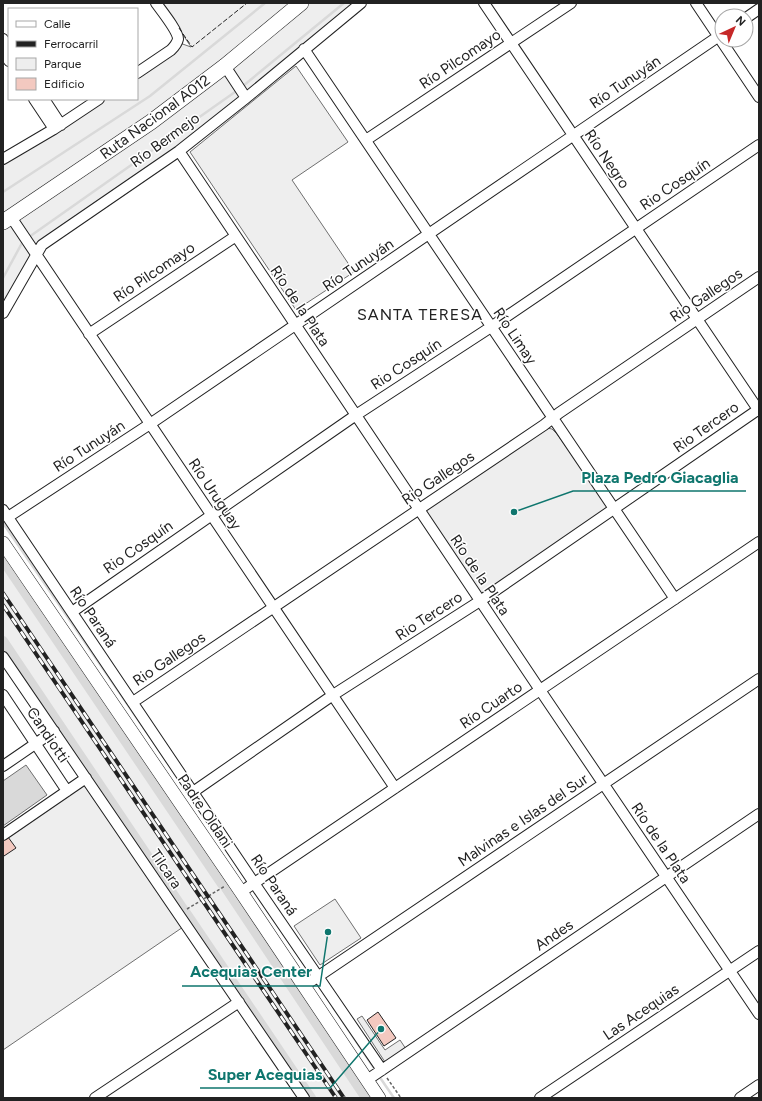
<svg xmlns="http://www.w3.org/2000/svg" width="762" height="1101" font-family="Figtree,sans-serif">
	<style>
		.green { fill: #eee; stroke: #6f6f6f }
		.parking { fill: #ededed; stroke: #6f6f6f }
		.water { fill: #d9d9d9; stroke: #6f6f6f }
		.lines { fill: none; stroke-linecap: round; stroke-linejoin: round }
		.stream { stroke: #d9d9d9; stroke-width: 2.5 }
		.canal { stroke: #d9d9d9; stroke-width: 10 }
		.building { fill: #f3c9c0; stroke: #222 }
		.minor-casing { stroke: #222; stroke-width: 12 }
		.major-casing { stroke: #222; stroke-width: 14 }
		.highway-casing { stroke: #222; stroke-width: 16 }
		.path { stroke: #646464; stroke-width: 1.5; stroke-dasharray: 3 2; stroke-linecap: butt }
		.minor { stroke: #fff; stroke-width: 10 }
		.major { stroke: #fff; stroke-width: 13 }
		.highway { stroke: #fff; stroke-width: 15 }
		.rail-casing { stroke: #222; stroke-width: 4 }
		.rail { stroke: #fff; stroke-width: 2.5; stroke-dasharray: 8; stroke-linecap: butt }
		.fence { stroke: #222; stroke-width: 1; stroke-dasharray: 5 2; stroke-linecap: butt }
		.labels { text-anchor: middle; stroke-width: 3; stroke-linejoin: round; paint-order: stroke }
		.street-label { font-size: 15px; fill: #222; stroke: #fff }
		.neighbourhood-label { font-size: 16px; letter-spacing: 1px; fill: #222; stroke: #fff }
		.leader { fill: none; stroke: #0f766e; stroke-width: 1.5 }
		.callout-dot { fill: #0f766e; stroke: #fff; stroke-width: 1.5 }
		.callout-label { font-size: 16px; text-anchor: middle; font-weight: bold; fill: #0f766e; stroke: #fff; stroke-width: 3; stroke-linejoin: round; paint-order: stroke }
	</style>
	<rect width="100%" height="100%" fill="#fff"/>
	<!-- green -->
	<path class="green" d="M162 3H361L246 98 42 245 3 313V159L99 99H137V73L177 42 191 47Z
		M296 66 348 142 292 180 354 272 296 310 190 152Z
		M547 428 552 429 557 434 607 504 606 510 484 594H478L424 510Z
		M3 543 379 1098H304L186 925 3 1050V835L86 778 3 657Z
		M335 899 361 938 320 965 294 926Z"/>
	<!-- parking -->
	<path class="parking" d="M362 1016 385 1050 400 1040 406 1049 385 1062 357 1019Z"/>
	<!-- water -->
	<path class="water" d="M26 765 47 795 3 826V781Z"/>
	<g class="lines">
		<!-- stream -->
		<path class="stream" d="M243 86 344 3
			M3 192 150 96 265 3
			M29 237 235 92
			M3 278 22 243
			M3 523 167 762
			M333 1007 374 1068
			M381 1079 394 1098"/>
		<!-- canal -->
		<path class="canal" d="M3 560 222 884
			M3 641 183 909
			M226 888 366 1098
			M186 913 311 1098"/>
	</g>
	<!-- building -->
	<path class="building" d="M8 837 16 848 4 856 3 854V840Z
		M378 1012 396 1038 384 1046 367 1020Z"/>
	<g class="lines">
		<defs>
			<path id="minor" d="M484 3 759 411
				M696 3 759 97
				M746 18 759 9
				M3 39 9 48
				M304 49 675 599
				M3 52 9 61
				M225 66 246 98
				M137 73 171 50C174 47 177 44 178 39 178 31 161 10 156 3
				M34 99 54 129
				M44 99 61 125
				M366 140 571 3
				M179 151 540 690 759 1014
				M3 159 54 129 99 99
				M11 217 395 788
				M3 313 42 245 179 151 246 98 361 3
				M89 334 236 236
				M3 510 254 883 382 1070
				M8 517 150 424 722 34
				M72 612 356 415 491 327 759 145
				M3 657 304 1098
				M3 695 67 791
				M133 702 544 425 559 413 759 277
				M3 766 54 731
				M193 792 333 695 480 601 759 409
				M3 835 86 778
				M241 892 759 542
				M304 986 759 679
				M367 1080 759 814
				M95 1098 239 1002
				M540 1098 759 951
				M740 1098 759 1085"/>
			<path id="major" d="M3 543 241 892 379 1098"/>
			<path id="highway" d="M3 222 151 122 225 66 301 3"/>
		</defs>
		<!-- minor casing -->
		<use href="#minor" class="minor-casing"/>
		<!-- major casing -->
		<use href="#major" class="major-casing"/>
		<!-- highway casing -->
		<use href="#highway" class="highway-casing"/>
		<!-- path -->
		<path class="path" d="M187 909 225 886
			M387 1078 401 1098"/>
		<!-- minor -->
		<use href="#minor" class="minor"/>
		<!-- major -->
		<use href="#major" class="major"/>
		<!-- highway -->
		<use href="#highway" class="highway"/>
		<defs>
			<path id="rail" d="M3 593 344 1098
				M3 605 336 1098"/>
		</defs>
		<!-- rail casing -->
		<use href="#rail" class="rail-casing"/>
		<!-- rail -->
		<use href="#rail" class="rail"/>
		<!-- fence -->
		<path class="fence" d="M179 28 192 47 247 3"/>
	</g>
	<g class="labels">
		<!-- street labels -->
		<g class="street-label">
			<text transform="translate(460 59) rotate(-34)" y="5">Río Pilcomayo</text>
			<text transform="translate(625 82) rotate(-34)" y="5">Río Tunuyán</text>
			<text transform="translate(155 117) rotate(-36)" y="5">Ruta Nacional A012</text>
			<text transform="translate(165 140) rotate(-36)" y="5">Río Bermejo</text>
			<text transform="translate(607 159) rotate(56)" y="5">Río Negro</text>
			<text transform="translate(675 184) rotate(-34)" y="5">Rio Cosquín</text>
			<text transform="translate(358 265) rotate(-34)" y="5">Río Tunuyán</text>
			<text transform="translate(154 272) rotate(-34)" y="5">Río Pilcomayo</text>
			<text transform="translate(706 295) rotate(-34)" y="5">Rio Gallegos</text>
			<text transform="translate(300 306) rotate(56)" y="5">Río de la Plata</text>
			<text transform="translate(515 336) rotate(56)" y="5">Río Limay</text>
			<text transform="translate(406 364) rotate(-33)" y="5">Rio Cosquín</text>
			<text transform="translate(706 427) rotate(-35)" y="5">Rio Tercero</text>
			<text transform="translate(89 446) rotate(-33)" y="5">Río Tunuyán</text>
			<text transform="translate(438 478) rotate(-34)" y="5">Rio Gallegos</text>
			<text transform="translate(215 494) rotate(56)" y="5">Río Uruguay</text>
			<text transform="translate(138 547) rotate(-35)" y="5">Rio Cosquín</text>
			<text transform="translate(480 575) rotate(56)" y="5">Río de la Plata</text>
			<text transform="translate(429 616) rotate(-33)" y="5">Rio Tercero</text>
			<text transform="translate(93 617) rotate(56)" y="5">Río Paraná</text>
			<text transform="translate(169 659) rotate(-34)" y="5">Rio Gallegos</text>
			<text transform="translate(491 705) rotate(-34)" y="5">Río Cuarto</text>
			<text transform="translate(48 735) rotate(56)" y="5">Candiotti</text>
			<text transform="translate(205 811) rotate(56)" y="5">Padre Oldani</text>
			<text transform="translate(523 820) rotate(-34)" y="5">Malvinas e Islas del Sur</text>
			<text transform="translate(661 843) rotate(56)" y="5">Río de la Plata</text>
			<text transform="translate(166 869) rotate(56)" y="5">Tilcara</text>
			<text transform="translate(274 885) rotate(56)" y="5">Río Paraná</text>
			<text transform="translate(554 935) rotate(-34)" y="5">Andes</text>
			<text transform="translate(641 1012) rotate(-34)" y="5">Las Acequias</text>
		</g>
		<!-- neighbourhood labels -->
		<g class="neighbourhood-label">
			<text x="420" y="320">SANTA TERESA</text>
		</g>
	</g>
	<!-- callouts -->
	<path class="leader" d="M514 512L573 491H746M328 932L320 986H182M381 1029L330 1088H200"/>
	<g class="callout-dot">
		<circle cx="514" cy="512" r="4"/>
		<circle cx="328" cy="932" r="4"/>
		<circle cx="381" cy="1029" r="4"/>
	</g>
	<g class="callout-label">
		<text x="660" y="483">Plaza Pedro Giacaglia</text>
		<text x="251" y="977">Acequias Center</text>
		<text x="265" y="1080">Super Acequias</text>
	</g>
	<!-- border -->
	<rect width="762" height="1101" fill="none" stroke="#222222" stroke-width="8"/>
	<!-- legend -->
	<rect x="8" y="8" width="130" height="92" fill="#ffffff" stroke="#a7a7a7"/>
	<rect x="16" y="21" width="20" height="6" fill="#ffffff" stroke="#a7a7a7"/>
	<text x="44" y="28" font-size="12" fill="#222222">Calle</text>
	<rect x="16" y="41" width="20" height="6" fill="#222222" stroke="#a7a7a7"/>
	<text x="44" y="48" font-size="12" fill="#222222">Ferrocarril</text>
	<rect x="16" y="58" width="20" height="12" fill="#eeeeee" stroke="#a7a7a7"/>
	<text x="44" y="68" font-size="12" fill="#222222">Parque</text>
	<rect x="16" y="78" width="20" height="12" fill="#f3c9c0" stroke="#a7a7a7"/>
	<text x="44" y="88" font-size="12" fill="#222222">Edificio</text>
	<!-- north arrow -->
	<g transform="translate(734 28) rotate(44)"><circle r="19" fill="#ffffff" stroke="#a7a7a7"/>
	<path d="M0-3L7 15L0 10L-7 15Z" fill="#c62828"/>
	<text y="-6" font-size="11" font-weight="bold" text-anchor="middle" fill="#222222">N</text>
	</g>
</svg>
